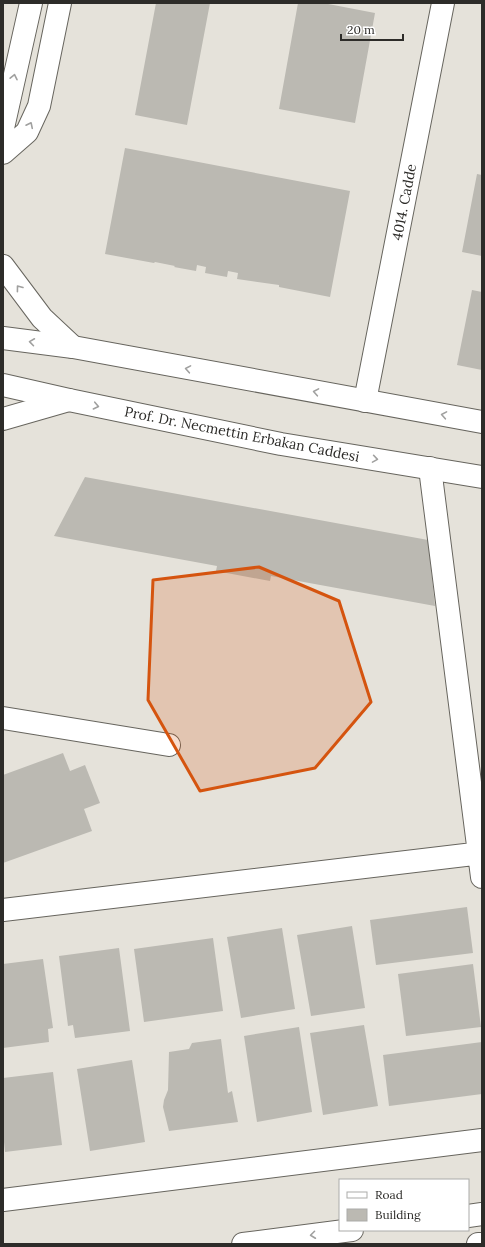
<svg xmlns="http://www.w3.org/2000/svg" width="485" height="1247" font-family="Lora,serif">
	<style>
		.building { fill: #bbb9b2 }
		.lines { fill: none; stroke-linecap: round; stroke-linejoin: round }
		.minor-casing { stroke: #67655e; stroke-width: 24 }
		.tertiary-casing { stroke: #67655e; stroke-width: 24 }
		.secondary-casing { stroke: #67655e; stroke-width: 24 }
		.minor { stroke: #fff; stroke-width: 22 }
		.tertiary { stroke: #fff; stroke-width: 22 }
		.secondary { stroke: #fff; stroke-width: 22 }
		.oneway { stroke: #a0a09f }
		.marked { fill: #d5540f; fill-opacity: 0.2; stroke: #d5540f; stroke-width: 3; stroke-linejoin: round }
		.labels { text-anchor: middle; stroke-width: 3; stroke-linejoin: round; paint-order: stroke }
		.street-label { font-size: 14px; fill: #2d2c29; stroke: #fff }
	</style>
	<rect width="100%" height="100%" fill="#e5e2da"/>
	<!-- building -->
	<path class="building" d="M156 3H210L187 125 135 115Z
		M298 3H323L375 13 355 123 279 109Z
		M125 148 350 191 330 297 279 287V285L237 279 238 273 228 271 227 277 205 273 206 267 197 265 196 271 174 267 175 266 155 262 154 263 105 254Z
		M477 174 482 175V256L462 252Z
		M472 290 482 292V370L457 365Z
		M85 477 428 540 435 606 271 576 270 581 216 571 217 566 54 536Z
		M63 753 70 771 85 765 100 803 84 809 92 831 3 863V775Z
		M467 907 473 953 376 965 370 920Z
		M352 926 365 1008 311 1016 297 935Z
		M282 928 295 1009 241 1018 227 937Z
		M213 938 223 1011 144 1022 134 949Z
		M119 948 130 1031 75 1038 73 1025 68 1026 59 956Z
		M43 959 53 1028 48 1029 49 1042 3 1048V964Z
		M473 964 481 1027 406 1036 398 974Z
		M364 1025 378 1106 323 1115 310 1033Z
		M299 1027 312 1112 257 1122 244 1036Z
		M221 1039 228 1093 232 1091 238 1122 169 1131 163 1107 164 1100 168 1090 169 1052 189 1049 192 1043Z
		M482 1042V1094L389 1106 383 1055Z
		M132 1060 145 1142 90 1151 77 1069Z
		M53 1072 62 1145 5 1152 3 1132V1078Z"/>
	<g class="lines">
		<defs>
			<path id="minor" d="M3 128 31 3
				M3 153 27 132 39 106 60 3
				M3 266 42 318 73 347
				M365 401 443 3
				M430 468 482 877
				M3 718 169 745
				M3 910 482 853
				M3 1200 482 1140"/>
			<path id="tertiary" d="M3 419 69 400
				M468 1216 482 1214
				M243 1244 352 1230
				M478 1244H482"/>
			<path id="secondary" d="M3 338 73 347 482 422
				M3 385 69 400 281 444 482 477"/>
		</defs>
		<!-- minor casing -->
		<use href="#minor" class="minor-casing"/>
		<!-- tertiary casing -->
		<use href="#tertiary" class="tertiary-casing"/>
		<!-- secondary casing -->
		<use href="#secondary" class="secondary-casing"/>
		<!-- minor -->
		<use href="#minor" class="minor"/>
		<!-- tertiary -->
		<use href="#tertiary" class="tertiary"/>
		<!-- secondary -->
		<use href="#secondary" class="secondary"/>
	</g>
	<!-- one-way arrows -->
	<defs><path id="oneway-chevron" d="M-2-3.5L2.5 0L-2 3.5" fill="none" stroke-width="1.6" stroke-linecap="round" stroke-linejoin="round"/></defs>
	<g class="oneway">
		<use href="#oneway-chevron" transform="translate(14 77) rotate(-78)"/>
		<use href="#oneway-chevron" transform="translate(30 125) rotate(-64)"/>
		<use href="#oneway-chevron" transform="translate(19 288) rotate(-127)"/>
		<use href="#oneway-chevron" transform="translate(32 342) rotate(-172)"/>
		<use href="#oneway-chevron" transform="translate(188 369) rotate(-170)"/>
		<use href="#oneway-chevron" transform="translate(316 392) rotate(-170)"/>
		<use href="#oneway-chevron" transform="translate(96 406) rotate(12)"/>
		<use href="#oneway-chevron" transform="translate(444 415) rotate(-170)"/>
		<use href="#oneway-chevron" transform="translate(375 459) rotate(9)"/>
		<use href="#oneway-chevron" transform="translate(313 1235) rotate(173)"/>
	</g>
	<!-- marked area -->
	<path class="marked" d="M259 567 339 601 371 702 315 768 200 791 148 700 153 580Z"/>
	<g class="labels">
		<!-- street labels -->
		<g class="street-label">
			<text transform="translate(404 202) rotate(-79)" y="5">4014. Cadde</text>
			<text transform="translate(242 434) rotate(11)" y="5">Prof. Dr. Necmettin Erbakan Caddesi</text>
		</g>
	</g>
	<!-- border -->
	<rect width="485" height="1247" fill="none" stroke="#2d2c29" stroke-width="8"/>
	<!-- legend -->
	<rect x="339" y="1179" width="130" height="52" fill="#ffffff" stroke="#ababa9"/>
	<rect x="347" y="1192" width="20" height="6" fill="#ffffff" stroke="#ababa9"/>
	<text x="375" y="1199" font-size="12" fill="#2d2c29">Road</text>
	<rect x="347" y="1209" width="20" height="12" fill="#bbb9b2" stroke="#ababa9"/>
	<text x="375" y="1219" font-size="12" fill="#2d2c29">Building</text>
	<!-- scale -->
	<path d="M341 34v6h62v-6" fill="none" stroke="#2d2c29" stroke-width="2"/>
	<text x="347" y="34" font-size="12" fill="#2d2c29" stroke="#ffffff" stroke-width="3" paint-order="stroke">20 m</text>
</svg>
